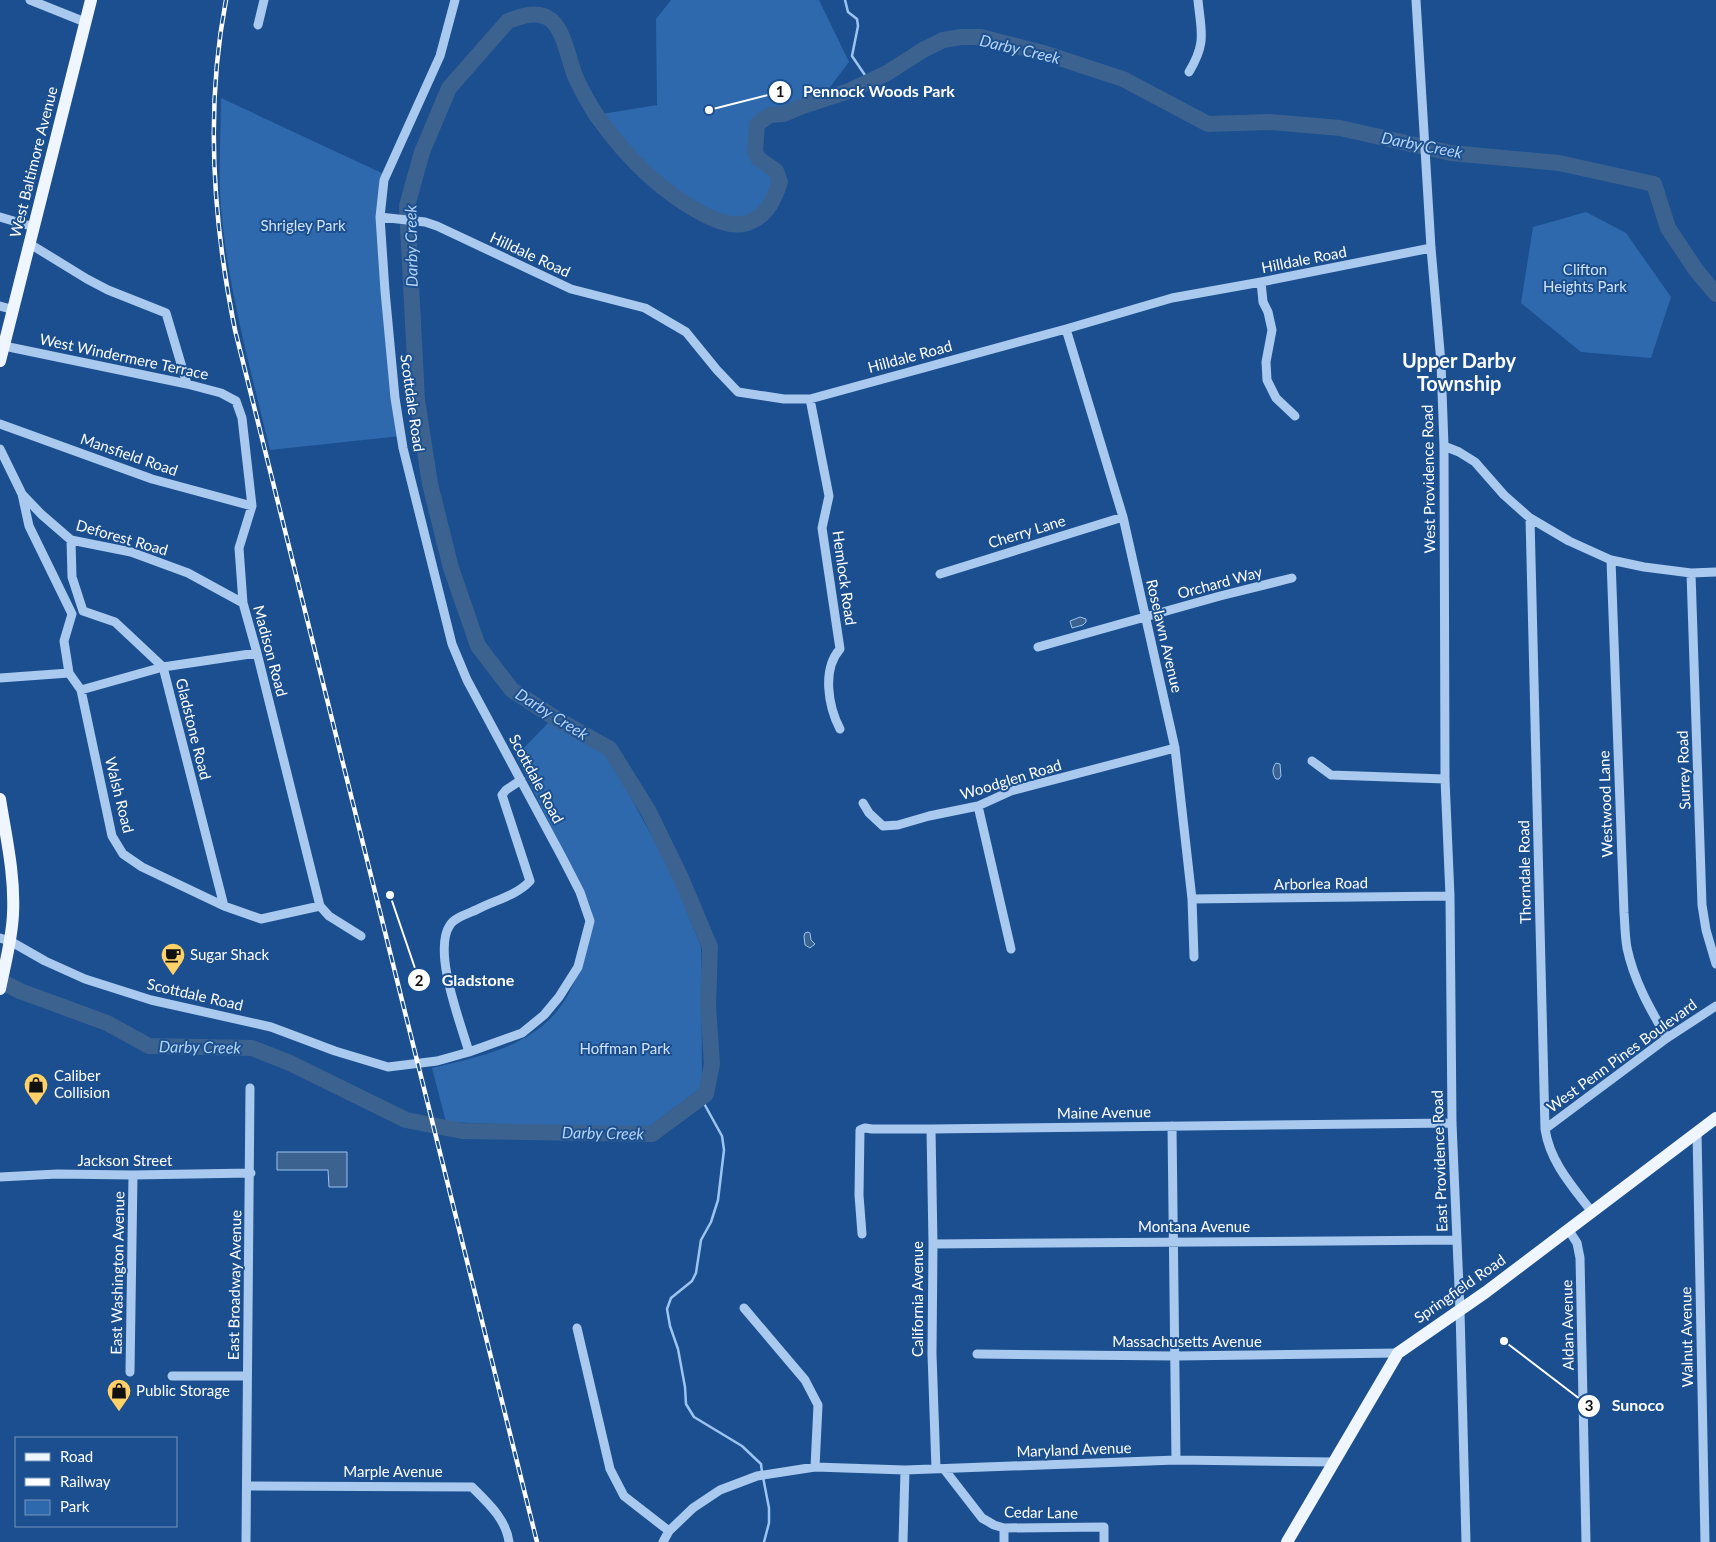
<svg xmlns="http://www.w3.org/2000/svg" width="1716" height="1542" font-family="Lato,sans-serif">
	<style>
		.green { fill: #2e69ad }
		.water { fill: #3c6290; stroke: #9cc4f0 }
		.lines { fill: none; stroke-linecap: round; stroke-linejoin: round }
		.stream { stroke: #9cc4f0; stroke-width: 2.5 }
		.river { stroke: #3c6290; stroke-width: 16 }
		.minor { stroke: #a9c9ee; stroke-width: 9 }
		.major { stroke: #f0f6ff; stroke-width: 12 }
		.rail-casing { stroke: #fff; stroke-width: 4.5 }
		.rail { stroke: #1b4f8f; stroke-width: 2.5; stroke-dasharray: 8; stroke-linecap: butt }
		.labels { text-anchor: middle; stroke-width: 4; stroke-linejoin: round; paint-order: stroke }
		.street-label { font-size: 15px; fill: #fff; stroke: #1b4f8f }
		.park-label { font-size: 15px; fill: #cfe3fa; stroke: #1b4f8f }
		.poi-label { font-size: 15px; fill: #fff; stroke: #1b4f8f; text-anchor: start }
		.water-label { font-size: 16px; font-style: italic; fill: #b5d3f5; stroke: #1b4f8f }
		.district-label { font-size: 20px; font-weight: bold; fill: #fff; stroke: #1b4f8f }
		.leader { fill: none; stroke: #fff; stroke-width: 2 }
		.callout-dot { fill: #fff; stroke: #1b4f8f; stroke-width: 2 }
		.mark-label { font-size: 15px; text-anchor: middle; font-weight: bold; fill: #111 }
		.callout-label { font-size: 16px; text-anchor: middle; font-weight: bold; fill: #fff; stroke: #1b4f8f; stroke-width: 4; stroke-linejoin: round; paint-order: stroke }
	</style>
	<rect width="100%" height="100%" fill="#1b4f8f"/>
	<!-- green -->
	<path class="green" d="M671 0H819L849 62 820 100 784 114 770 115 757 124 755 152 759 159 776 171 780 182C776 192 772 204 765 212 730 251 653 184 629 157 618 143 607 129 596 115L657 105 656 19Z
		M221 98 386 175 380 217 401 436 270 450C251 370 228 290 221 208 218 171 221 135 221 98Z
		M1586 212 1626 233 1671 297 1651 358 1581 352 1521 303 1533 227Z
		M551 720 607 754 671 871 701 947 702 1087 647 1128H599L446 1122 432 1068C508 1050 566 1037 584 950 586 941 594 917 591 909 586 893 576 877 568 862 551 827 534 791 516 756Z"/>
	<!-- water -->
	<path class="water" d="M1080 617 1086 619V622L1083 625 1072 628 1070 621Z
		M1276 763 1280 764 1281 776 1279 779H1276C1272 774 1272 768 1276 763Z
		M808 932 810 933 811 940 815 944 810 948 805 945 804 936 805 933Z
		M277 1152H347V1187H329L328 1170H277Z"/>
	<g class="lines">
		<!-- stream -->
		<path class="stream" d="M845 0 848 12 857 19 858 26 852 56 869 81
			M701 1098 722 1136 724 1150 718 1200 711 1222 701 1240 696 1273 692 1281 671 1298 667 1309 670 1326 678 1349 685 1387 686 1404 694 1417 742 1446 761 1464 762 1472
			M763 1477 769 1508V1523L764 1542"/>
		<!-- river -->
		<path class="river" d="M0 981 20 991 107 1023 149 1046 252 1048 290 1063 406 1120 462 1131 652 1134 706 1094 712 1064 708 1005 710 947 681 878 649 812 610 749 555 718 512 690 478 646 451 568 430 484 417 400 407 206 422 152 449 88 508 21C522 16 538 10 551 20 564 30 569 61 575 76 581 89 589 104 597 116 626 157 660 192 705 215 719 222 737 229 752 221 768 214 775 197 780 182L776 171 759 159 755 152 757 124 770 115 784 114 803 106 849 91 887 73 923 50 943 40 961 37H981L1047 54 1123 79 1208 124 1270 122 1340 128 1451 153 1559 163 1654 184 1668 228 1696 270 1716 294"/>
		<!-- minor -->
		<path class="minor" d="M30 0 85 22
			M1416 0 1431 248 1441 363 1444 446 1445 779 1450 896 1452 1123 1460 1311 1466 1542
			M258 25 264 0
			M1189 72C1207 42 1201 32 1198 0
			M0 217 34 227
			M380 217 425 222 437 226 571 289 645 308 686 332 717 370 738 392 784 399H810L1066 329 1172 298 1261 282 1431 248
			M30 244 87 279 108 290 166 313 187 384
			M1261 282 1263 302 1268 312 1272 330 1266 362 1267 380 1276 398 1295 416
			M0 306 14 310
			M1066 329 1123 517 1175 748 1192 899 1194 957
			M4 346 187 384 221 393 236 401 242 418 252 506 239 548 243 603 257 653 320 906
			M810 399 829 496 822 528 840 649C822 669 828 706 840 729
			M0 424 152 479 252 506
			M1444 446 1459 452 1475 462 1504 495 1530 518 1569 541 1611 560 1644 567 1691 573 1716 572
			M0 449 22 494 41 514 71 540 131 552 188 573 243 603
			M22 494 29 526 72 614 64 641 69 673 81 690 112 836 123 854 142 867 224 906 261 919 320 906 329 916 361 936
			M1530 518 1545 1129C1550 1162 1572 1186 1592 1212
			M71 540 72 577 83 611
			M1611 560 1624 913C1625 925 1625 937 1627 948 1634 981 1650 1009 1667 1038
			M1691 573 1702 905 1706 930 1716 964
			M940 574 1123 517
			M83 611 115 622 163 667 224 906
			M1038 647 1220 596 1292 578
			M0 678 69 673
			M81 690 163 667 257 653
			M1312 761 1331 775 1445 779
			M863 803 869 813 883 826 898 825 929 816 978 806 1011 791 1175 748
			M978 806 1011 949
			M1192 899 1450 896
			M0 938 10 941 45 961 85 979 151 1000 271 1027 335 1051 388 1067 437 1061 469 1052 522 1033 544 1015 559 997 578 967 590 921 580 892 562 857 467 680 452 644 403 448 395 398 385 291 380 217 384 180 440 56 455 0
			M469 1052C461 1024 432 951 450 925 454 918 469 913 476 910 495 900 516 896 530 881L502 795 506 790 521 780
			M1172 1126 1176 1460
			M931 1129 933 1244 932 1354 936 1469
			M1545 1129 1667 1038 1716 1006
			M1697 1132 1705 1542
			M0 1177 57 1174 133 1175 251 1173
			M1568 1229 1577 1243 1580 1258 1586 1542
			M862 1234 859 1195 860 1130 865 1128 872 1129H931L1452 1123
			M933 1244 1456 1240
			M744 1308 805 1380 818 1405 815 1467
			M577 1328 610 1469 624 1496 669 1531
			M977 1354 1176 1356 1398 1353
			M130 1372 133 1175
			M172 1376H247
			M944 1469 982 1518 994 1525 1004 1528 1104 1527V1542
			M247 1486 472 1487C488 1503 506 1519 509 1542
			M1004 1528V1542
			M246 1542 250 1088
			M663 1542 669 1531 693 1508 720 1490 757 1476 815 1467 905 1470 1176 1460 1334 1462
			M903 1542 905 1470"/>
		<!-- major -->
		<path class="major" d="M0 361 91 0
			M0 799C6 837 15 875 13 914 12 939 5 964 0 989
			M1287 1542 1398 1353 1486 1292 1716 1118"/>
		<defs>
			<path id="rail" d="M226 0C205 109 213 222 235 330L537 1542"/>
		</defs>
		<!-- rail casing -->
		<use href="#rail" class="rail-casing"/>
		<!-- rail -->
		<use href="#rail" class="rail"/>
	</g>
	<!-- icons -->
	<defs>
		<symbol id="cafe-pin" viewBox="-11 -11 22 30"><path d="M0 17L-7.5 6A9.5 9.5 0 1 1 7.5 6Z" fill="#ffd166" stroke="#1b4f8f"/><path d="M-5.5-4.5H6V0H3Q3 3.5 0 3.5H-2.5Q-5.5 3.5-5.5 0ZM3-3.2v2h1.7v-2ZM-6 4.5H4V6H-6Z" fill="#111"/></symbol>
		<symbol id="shop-pin" viewBox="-11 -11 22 30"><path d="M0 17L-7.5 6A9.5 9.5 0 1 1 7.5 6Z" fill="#ffd166" stroke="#1b4f8f"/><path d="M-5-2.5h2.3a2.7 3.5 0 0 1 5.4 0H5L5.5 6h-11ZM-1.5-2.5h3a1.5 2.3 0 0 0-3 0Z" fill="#111"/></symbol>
	</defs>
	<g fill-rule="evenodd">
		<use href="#cafe-pin" x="159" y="941" width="28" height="38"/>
		<use href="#shop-pin" x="22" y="1071" width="28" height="38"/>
		<use href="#shop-pin" x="105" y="1377" width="28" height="38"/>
	</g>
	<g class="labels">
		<!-- street labels -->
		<g class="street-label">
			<text transform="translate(34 162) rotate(-76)" y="5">West Baltimore Avenue</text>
			<text transform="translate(530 255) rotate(25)" y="5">Hilldale Road</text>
			<text transform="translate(1304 260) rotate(-11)" y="5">Hilldale Road</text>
			<text transform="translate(124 357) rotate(12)" y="5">West Windermere Terrace</text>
			<text transform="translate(910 357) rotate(-15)" y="5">Hilldale Road</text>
			<text transform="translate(412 403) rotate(82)" y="5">Scottdale Road</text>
			<text transform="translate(129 455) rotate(19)" y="5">Mansfield Road</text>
			<text transform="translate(1429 479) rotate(-91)" y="5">West Providence Road</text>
			<text transform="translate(1027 532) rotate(-17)" y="5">Cherry Lane</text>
			<text transform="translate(122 538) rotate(16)" y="5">Deforest Road</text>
			<text transform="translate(844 578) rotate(82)" y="5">Hemlock Road</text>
			<text transform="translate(1220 583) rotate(-15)" y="5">Orchard Way</text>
			<text transform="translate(1164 636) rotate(77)" y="5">Roselawn Avenue</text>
			<text transform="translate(270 651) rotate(75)" y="5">Madison Road</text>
			<text transform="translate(193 729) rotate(76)" y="5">Gladstone Road</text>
			<text transform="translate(1684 770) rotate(-92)" y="5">Surrey Road</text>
			<text transform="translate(536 779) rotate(62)" y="5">Scottdale Road</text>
			<text transform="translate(1011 780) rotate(-17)" y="5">Woodglen Road</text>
			<text transform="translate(119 795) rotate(76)" y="5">Walsh Road</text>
			<text transform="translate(1606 804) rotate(-92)" y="5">Westwood Lane</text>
			<text transform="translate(1525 872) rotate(-91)" y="5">Thorndale Road</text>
			<text transform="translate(1321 884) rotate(-1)" y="5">Arborlea Road</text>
			<text transform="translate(195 995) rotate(13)" y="5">Scottdale Road</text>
			<text transform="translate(1622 1056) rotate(-36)" y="5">West Penn Pines Boulevard</text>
			<text transform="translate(1104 1113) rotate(-1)" y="5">Maine Avenue</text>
			<text x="125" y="1166">Jackson Street</text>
			<text transform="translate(1440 1161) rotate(-92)" y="5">East Providence Road</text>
			<text x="1194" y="1232">Montana Avenue</text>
			<text transform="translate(118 1273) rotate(-89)" y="5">East Washington Avenue</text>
			<text transform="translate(235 1285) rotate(-89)" y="5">East Broadway Avenue</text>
			<text transform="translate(1460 1289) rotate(-35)" y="5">Springfield Road</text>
			<text transform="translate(918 1299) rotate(-90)" y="5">California Avenue</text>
			<text transform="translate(1568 1325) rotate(-91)" y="5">Aldan Avenue</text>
			<text transform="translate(1687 1337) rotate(-91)" y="5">Walnut Avenue</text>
			<text x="1187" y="1347">Massachusetts Avenue</text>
			<text transform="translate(1074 1450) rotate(-2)" y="5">Maryland Avenue</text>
			<text x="393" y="1477">Marple Avenue</text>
			<text transform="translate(1041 1513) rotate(1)" y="5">Cedar Lane</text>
		</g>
		<!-- park labels -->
		<g class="park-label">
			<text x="303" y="231">Shrigley Park</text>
			<text x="1585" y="275">Clifton<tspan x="1585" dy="17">Heights Park</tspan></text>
			<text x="625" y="1054">Hoffman Park</text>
		</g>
		<!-- poi labels -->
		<g class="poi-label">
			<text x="190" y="960">Sugar Shack</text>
			<text x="54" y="1081">Caliber<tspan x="54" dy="17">Collision</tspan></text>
			<text x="136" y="1396">Public Storage</text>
		</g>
		<!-- water labels -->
		<g class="water-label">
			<text transform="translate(1020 49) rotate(13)" y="6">Darby Creek</text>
			<text transform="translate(1422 145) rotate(11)" y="6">Darby Creek</text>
			<text transform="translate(411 246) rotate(-91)" y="6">Darby Creek</text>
			<text transform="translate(552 714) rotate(32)" y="6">Darby Creek</text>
			<text transform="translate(200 1047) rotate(1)" y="6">Darby Creek</text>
			<text transform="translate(603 1133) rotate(1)" y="6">Darby Creek</text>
		</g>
		<!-- district labels -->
		<g class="district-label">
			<text x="1459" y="368">Upper Darby<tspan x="1459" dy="23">Township</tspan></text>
		</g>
	</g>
	<!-- callouts -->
	<path class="leader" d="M709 110L780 92M390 895L419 980M1504 1341L1589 1406"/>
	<g class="callout-dot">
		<circle cx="709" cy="110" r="5"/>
		<circle cx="390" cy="895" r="5"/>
		<circle cx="1504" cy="1341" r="5"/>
		<circle cx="780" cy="92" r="12"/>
		<circle cx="419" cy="980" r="12"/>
		<circle cx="1589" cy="1406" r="12"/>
	</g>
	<g class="mark-label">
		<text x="780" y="97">1</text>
		<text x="419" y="986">2</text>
		<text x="1589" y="1411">3</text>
	</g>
	<g class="callout-label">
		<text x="879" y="97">Pennock Woods Park</text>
		<text x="478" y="986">Gladstone</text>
		<text x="1638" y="1411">Sunoco</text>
	</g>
	<!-- legend -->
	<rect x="15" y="1437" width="162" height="90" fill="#1b4f8f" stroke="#7695bc"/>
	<rect x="25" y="1453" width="25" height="8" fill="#f0f6ff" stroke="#7695bc"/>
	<text x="60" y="1462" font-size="15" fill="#ffffff">Road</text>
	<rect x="25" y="1478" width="25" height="8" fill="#ffffff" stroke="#7695bc"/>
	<text x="60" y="1487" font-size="15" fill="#ffffff">Railway</text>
	<rect x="25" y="1500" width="25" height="15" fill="#2e69ad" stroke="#7695bc"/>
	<text x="60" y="1512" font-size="15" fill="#ffffff">Park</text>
</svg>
